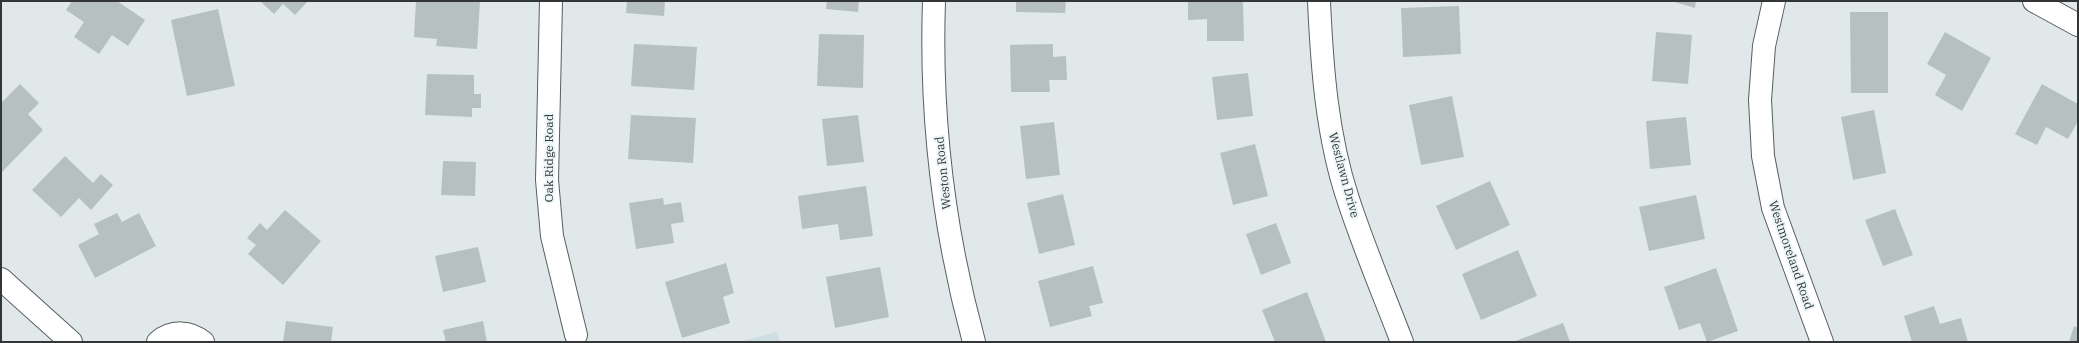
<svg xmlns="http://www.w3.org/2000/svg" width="2079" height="343" font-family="'IBM Plex Serif',serif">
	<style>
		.built { fill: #cddfe1 }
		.building { fill: #b7c0c1 }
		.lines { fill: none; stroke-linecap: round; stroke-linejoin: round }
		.minor-casing { stroke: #575f60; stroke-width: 24 }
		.minor { stroke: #fff; stroke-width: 22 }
		.labels { text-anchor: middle; stroke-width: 4; stroke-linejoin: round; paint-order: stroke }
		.street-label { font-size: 12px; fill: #333637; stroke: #edf6f7 }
	</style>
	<rect width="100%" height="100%" fill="#e0e8ea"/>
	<!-- built -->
	<path class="built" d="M777 332 780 342H738Z"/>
	<!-- building -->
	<path class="building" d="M72 1H117L145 20 128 46 112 35 99 54 74 37 84 22 66 10Z
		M260 1H308L295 15 283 4 274 14Z
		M416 1H480L477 49 436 46 437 39 414 37Z
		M627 1H665L664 16 626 13Z
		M827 1H859L858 12 826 9Z
		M1016 1H1066L1065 13 1016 12Z
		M1188 1H1243L1244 41H1207V19L1188 20Z
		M1671 1H1696L1695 8Z
		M1459 6 1461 54 1403 57 1401 8Z
		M218 9 235 86 187 96 171 20Z
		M1850 12H1888V93H1851Z
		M1656 32 1692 35 1688 84 1652 81Z
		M1945 32 1991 58 1962 111 1935 95 1946 75 1927 64Z
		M819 34 864 35 863 88 817 86Z
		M634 44 697 47 694 90 631 86Z
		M1053 44V57L1066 56 1067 80H1049L1050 92H1011L1010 45Z
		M1248 73 1253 116 1217 120 1212 77Z
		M427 74 474 75V94H481V108H472V117L425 115Z
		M20 84 39 103 28 114 43 130 2 172 1 103Z
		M2042 84 2078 104V121L2068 139 2046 127 2037 145 2015 134Z
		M1452 96 1464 157 1421 165 1409 105Z
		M1874 110 1886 173 1853 180 1841 117Z
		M631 115 696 118 693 163 628 159Z
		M858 115 864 162 827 166 822 119Z
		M1686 117 1691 165 1650 169 1646 121Z
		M1054 122 1060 175 1026 179 1020 126Z
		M1255 144 1268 196 1233 205 1220 153Z
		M65 156 93 183 101 174 113 185 91 210 79 198 61 217 32 190Z
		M443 161 476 162 475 196 441 195Z
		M1490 181 1510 225 1456 250 1436 206Z
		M866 186 873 236 840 240 838 224 802 229 798 196Z
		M1063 194 1075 245 1039 254 1027 203Z
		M1696 195 1705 239 1649 251 1639 207Z
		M663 198 664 205 681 202 684 222 671 224 674 243 636 249 629 203Z
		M1895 209 1913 255 1883 266 1865 220Z
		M285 210 321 241 283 285 248 254 256 245 247 238 260 223 267 230Z
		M117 213 122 222 139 213 156 246 95 278 78 245 99 234 94 224Z
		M1276 223 1291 263 1261 275 1246 234Z
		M478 247 486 282 443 292 435 256Z
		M1518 250 1537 296 1481 320 1462 274Z
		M726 263 734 293 723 297 730 323 682 338 665 282Z
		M1093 266 1103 303 1089 306 1092 316 1050 327 1038 281Z
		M880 267 889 317 835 328 826 277Z
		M1716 268 1738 331 1707 342 1700 323 1679 330 1664 287Z
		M1307 292 1326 342H1275L1262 310Z
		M1934 306 1940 324 1961 318 1968 342H1912L1904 316Z
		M286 321 333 327 331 342H283Z
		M483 321 487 342H446L443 330Z
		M1563 323 1570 342H1513Z
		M2074 326 2078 328V342H2069Z"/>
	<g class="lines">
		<defs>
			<path id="minor" d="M551 1 547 180 552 236 576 335
				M934 1C930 115 944 232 974 342
				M1319 1C1322 68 1327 136 1348 199 1364 248 1384 295 1402 342
				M1774 1 1764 46 1760 100 1763 156 1773 208 1822 342
				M2034 1 2078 25
				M1 279 71 342
				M158 342C172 330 190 331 203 342"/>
		</defs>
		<!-- minor casing -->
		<use href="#minor" class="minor-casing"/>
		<!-- minor -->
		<use href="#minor" class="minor"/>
	</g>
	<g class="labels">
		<!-- street labels -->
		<g class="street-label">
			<text transform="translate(549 158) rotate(-90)" y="4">Oak Ridge Road</text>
			<text transform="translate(943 173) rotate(-96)" y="4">Weston Road</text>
			<text transform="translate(1344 175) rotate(75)" y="4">Westlawn Drive</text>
			<text transform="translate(1791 255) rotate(71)" y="4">Westmoreland Road</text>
		</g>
	</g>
	<!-- border -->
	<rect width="2079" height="343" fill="none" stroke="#333637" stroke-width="4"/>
</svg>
